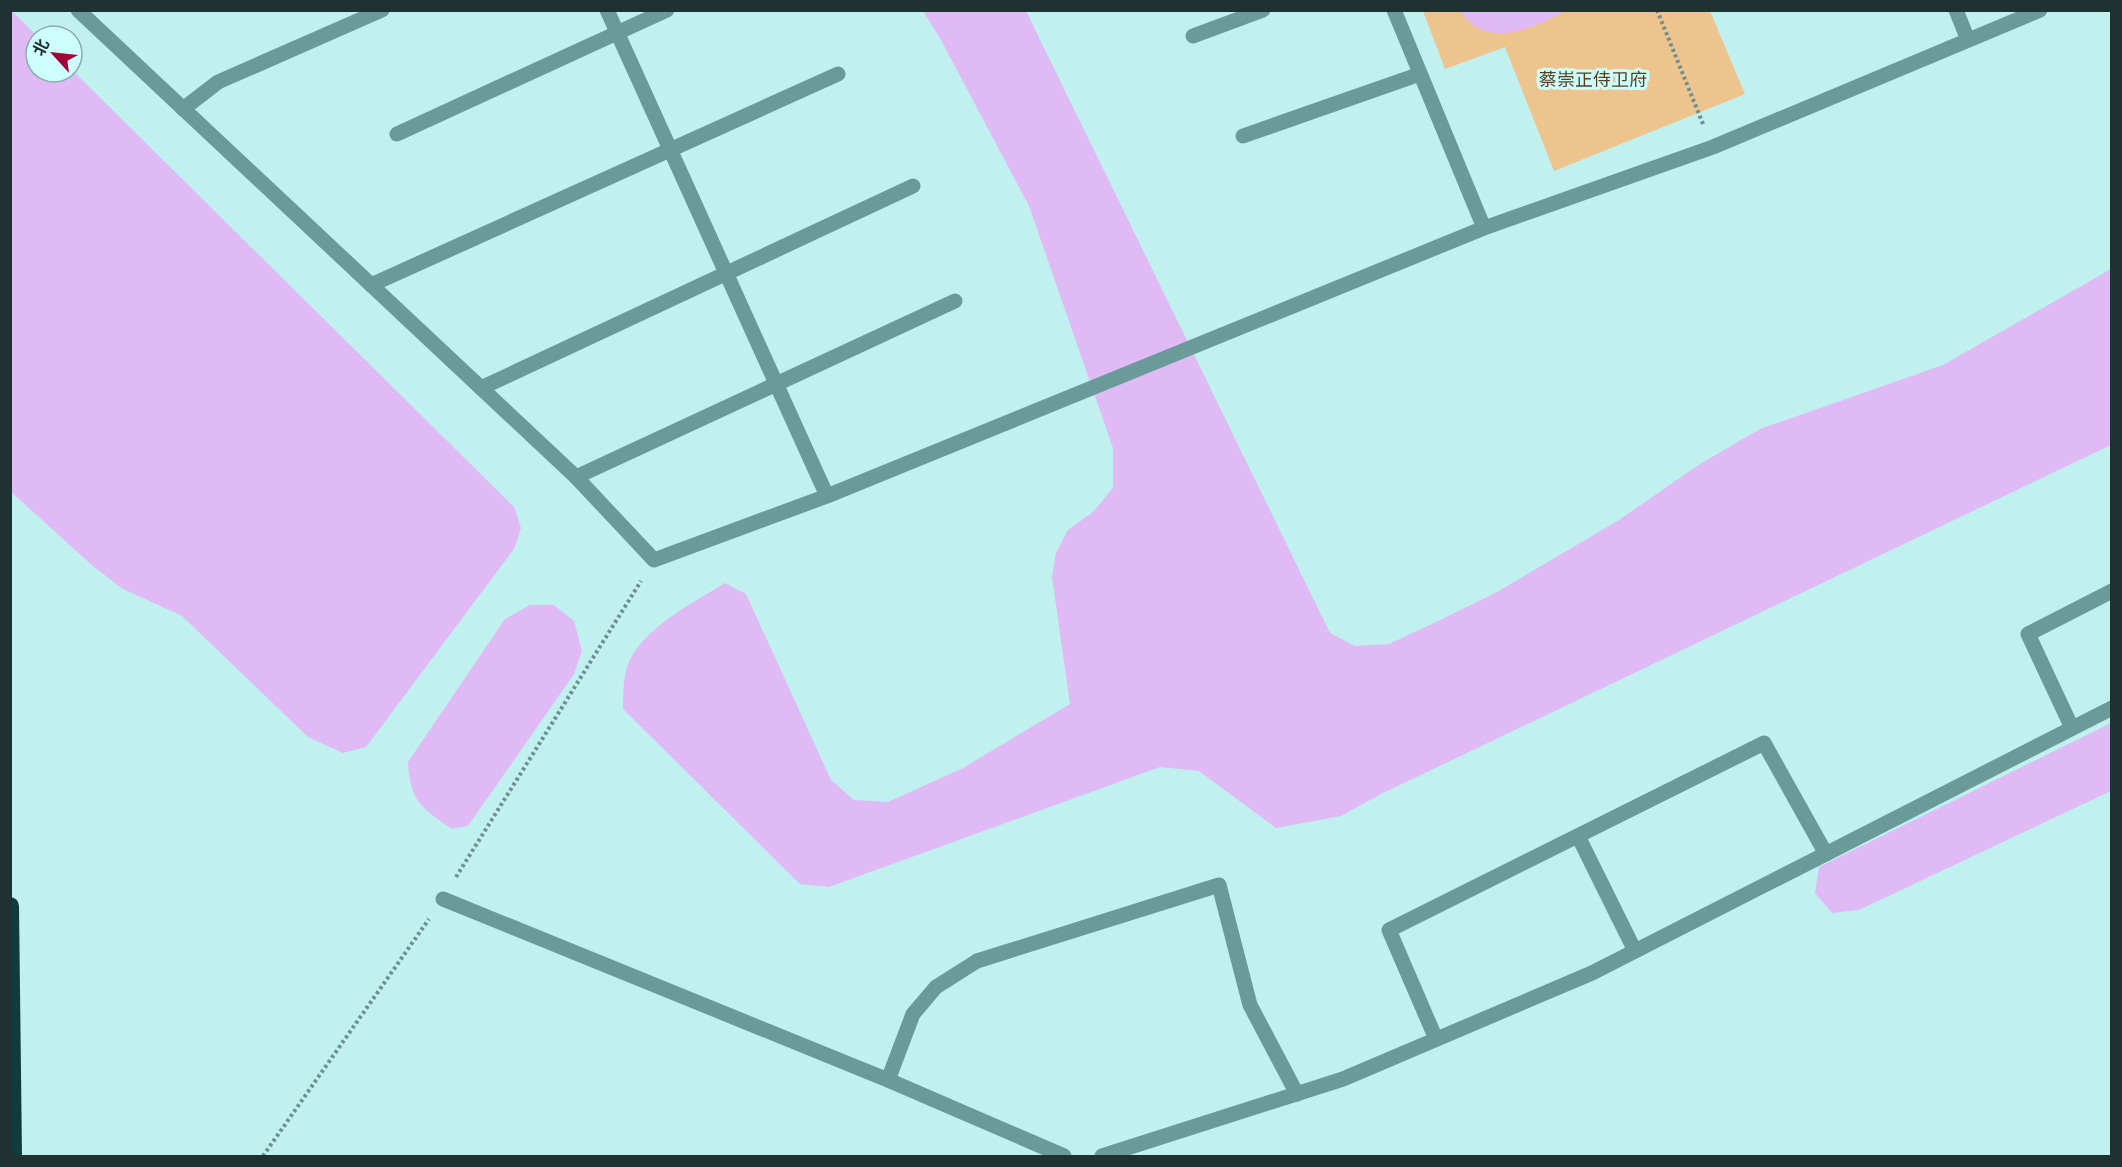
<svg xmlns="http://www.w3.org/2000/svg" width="2122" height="1167" font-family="'Golos Text','Noto Sans SC',sans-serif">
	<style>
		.green { fill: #edc38e }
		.water { fill: #dfbaf5 }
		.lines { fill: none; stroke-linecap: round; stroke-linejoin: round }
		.path { stroke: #6d8f8e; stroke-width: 4; stroke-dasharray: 3 3; stroke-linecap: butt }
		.service { stroke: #6b9b99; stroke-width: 15 }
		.minor { stroke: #6b9b99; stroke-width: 15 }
		.motorway { stroke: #123c3b; stroke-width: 18 }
		.labels { text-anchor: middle; stroke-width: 6; stroke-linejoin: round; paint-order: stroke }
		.park-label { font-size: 18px; fill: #573f1f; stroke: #cdfffc }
	</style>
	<rect width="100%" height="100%" fill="#c0f1ef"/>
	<!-- green -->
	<path class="green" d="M1423 11H1710L1745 94 1554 171 1505 47 1445 69Z"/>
	<!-- water -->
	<path class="water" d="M12 11 37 36 36 72 72 70 514 507 521 528 514 549 366 747 343 753 308 737 182 616 123 589 94 567 11 492Z
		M923 11H1026L1330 633 1355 646 1389 644 1434 623 1497 592 1619 520 1700 464 1760 429 1943 365 2111 269V445L1381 794 1341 816 1276 828 1199 771 1160 767 829 887 800 884 623 709C623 691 623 670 633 654 654 622 693 603 725 583L746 594 831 780 854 800 888 802 963 768 1070 704 1052 577 1056 553 1068 530 1093 512 1113 488V448L1029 206 941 40Z
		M1460 11H1566C1533 28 1486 51 1460 11Z
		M530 605H554L574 621 582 651 574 674 468 826 452 829C421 808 410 801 408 762L505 619Z
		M2111 723V791L1859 910 1832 913 1815 893 1819 867Z"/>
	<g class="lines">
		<!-- path -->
		<path class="path" d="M1657 10 1703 124
			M456 877 641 581
			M263 1156 429 919"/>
		<!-- service -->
		<path class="service" d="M1193 36 1263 10
			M183 109 218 82 382 10
			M397 134 667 10
			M1243 136 1420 74
			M371 285 838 74
			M481 388 913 186
			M576 477 955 301
			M2072 728 2028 634 2112 591
			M1578 836 1635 951
			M1436 1039 1389 930 1764 743 1826 854
			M888 1080 913 1014 936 987 977 961 1219 885 1250 1005 1297 1094"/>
		<!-- minor -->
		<path class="minor" d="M78 10 576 477 654 560 827 496 1484 228 1713 147 2040 10
			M607 10 827 496
			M1394 10 1484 228
			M1956 10 1968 40
			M443 899 888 1080 1064 1156
			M1102 1156 1343 1079 1592 973 2112 708"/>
		<!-- motorway -->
		<path class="motorway" d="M10 906 13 1156"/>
	</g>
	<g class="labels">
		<!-- park labels -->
		<g class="park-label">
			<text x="1593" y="86">蔡崇正侍卫府</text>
		</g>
	</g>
	<!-- border -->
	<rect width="2122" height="1167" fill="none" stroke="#1e3231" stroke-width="24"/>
	<!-- north arrow -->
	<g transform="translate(54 54) rotate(297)"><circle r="28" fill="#cdfffc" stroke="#87adab" stroke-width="1.5"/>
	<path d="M0-4.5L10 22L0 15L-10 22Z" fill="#a10239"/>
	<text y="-9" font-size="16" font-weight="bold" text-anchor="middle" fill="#1e3231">北</text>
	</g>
</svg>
